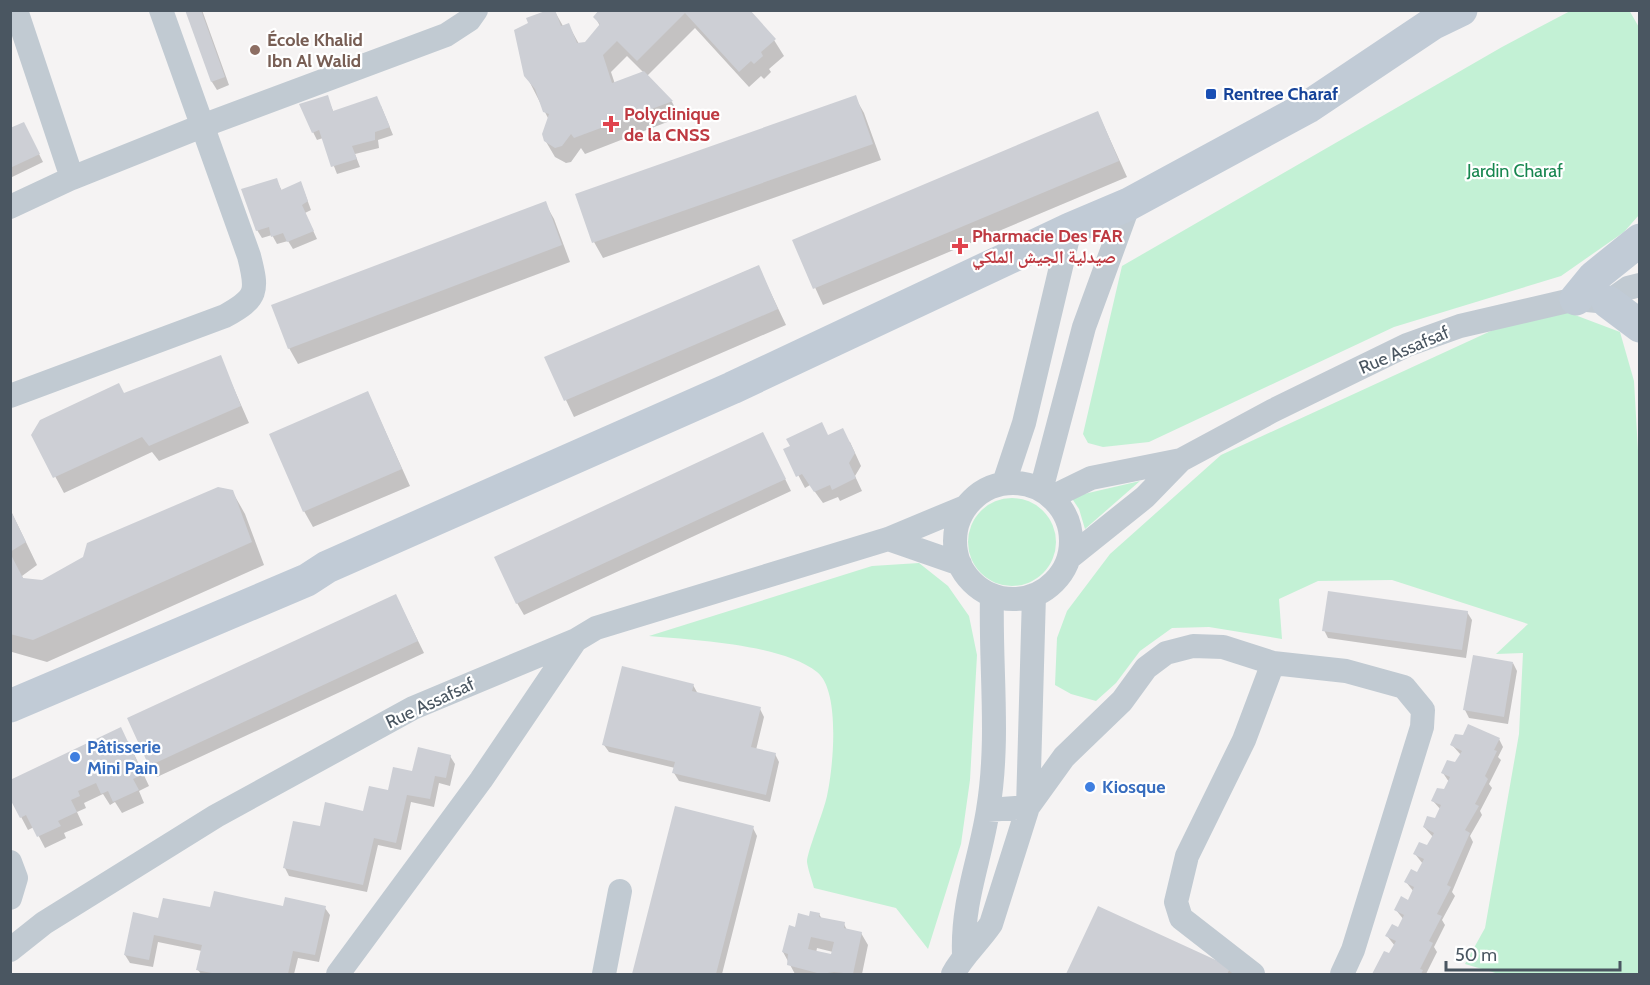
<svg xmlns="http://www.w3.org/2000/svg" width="1650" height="985" font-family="Cabin,'Noto Naskh Arabic',sans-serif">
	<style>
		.green { fill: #c3f1d5 }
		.shadow { fill: #0003; fill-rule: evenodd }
		.building { fill: #cdcfd5; fill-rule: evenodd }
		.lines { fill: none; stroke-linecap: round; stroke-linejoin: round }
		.street { stroke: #c1cad2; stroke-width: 24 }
		.secondary { stroke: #c1cbd6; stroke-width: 33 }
		.education-dot { fill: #8d6e63; stroke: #fff; stroke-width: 2 }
		.transit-dot { fill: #1a4fb4; stroke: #fff; stroke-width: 2 }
		.health-dot { fill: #e0444e; stroke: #fff; stroke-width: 2 }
		.shop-dot { fill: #3f7fe0; stroke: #fff; stroke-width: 2 }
		.labels { text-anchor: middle; stroke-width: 4.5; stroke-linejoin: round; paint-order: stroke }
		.education-label { font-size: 18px; font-weight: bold; fill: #785e54; stroke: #fff; text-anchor: start }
		.transit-label { font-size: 18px; font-weight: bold; fill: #164399; stroke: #fff; text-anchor: start }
		.health-label { font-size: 18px; font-weight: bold; fill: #be3a42; stroke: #fff; text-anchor: start }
		.park-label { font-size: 18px; fill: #17864f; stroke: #fff }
		.street-label { font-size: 18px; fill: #4a5661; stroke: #fff }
		.shop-label { font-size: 18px; font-weight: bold; fill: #366cbe; stroke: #fff; text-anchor: start }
	</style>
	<rect width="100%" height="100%" fill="#f5f3f3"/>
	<!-- green -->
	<path class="green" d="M1572 10H1629L1640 29 1639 215 1624 232 1561 276 1394 327 1149 442 1103 447 1088 443 1083 434 1122 266 1502 47Z
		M1567 312 1620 332 1634 381 1640 486 1639 974H1499L1465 964 1485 928 1519 734 1523 653 1496 654 1528 624 1392 580 1318 581 1279 599 1282 639 1209 627 1172 628 1140 651 1116 683 1096 701 1071 694 1055 685 1057 638 1067 611 1110 554 1221 455 1493 330Z
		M1140 481 1085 529 1079 509 1071 497Z
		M968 542a44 44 0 1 1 88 0a44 44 0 1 1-88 0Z
		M919 563 948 586 969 616 977 655 970 780 961 844 928 949 896 908 814 888C812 880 808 870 807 862 807 852 824 811 827 796 833 769 841 691 817 672 782 644 693 640 649 636L872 566Z"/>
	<!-- shadow -->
	<path class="shadow" d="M187 10H202L229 85 217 90 212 82Z
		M554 10 563 26 568 24 579 44 586 43 600 26 595 17 601 10H748L774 40 784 56 769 69 771 72 764 79 761 76 749 87 695 28 647 76 672 102 680 117 585 154 581 148 571 162 566 163 555 157 545 140 549 120 526 75ZM627 56 644 73 615 84 611 72Z
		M327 97 334 113 381 106 393 135 378 140 379 148 355 154 360 167 337 174 323 138 317 140 313 132Z
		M855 97 864 113 881 160 603 258 594 242 577 195Z
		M1098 113 1127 177 823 305 794 241Z
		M10 130 28 132 43 162 10 178Z
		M276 179 282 191 301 183 311 210 305 213 317 239 293 249 288 241 277 244 272 235 262 238 257 230Z
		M545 203 554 219 570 262 298 364 289 348Z
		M758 266 786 325 574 417 546 358Z
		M220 357 249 423 159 461 152 452 64 493 33 435 124 394Z
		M368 393 410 486 313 527 304 511Z
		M763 434 791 491 524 615 517 603Z
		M828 436 850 442 861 466 855 476 862 491 840 501 838 497 823 503 810 485 805 488 785 450Z
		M232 491 245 514 264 565 47 662 12 652 10 509 37 565 22 576 24 580 42 581Z
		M396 596 424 653 157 777 150 765Z
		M1467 612 1472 620 1466 658 1328 638 1324 630Z
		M1513 663 1517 671 1508 724 1469 718 1465 710Z
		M693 685 698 694 760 709 764 717 756 750 775 754 779 762 770 802 679 781 674 773 675 768 609 752 604 745Z
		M1499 739 1503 747 1498 757 1501 760 1489 784 1492 788 1480 811 1482 815 1470 836 1473 842 1452 892 1455 896 1442 920 1445 925 1434 947 1437 952 1426 974H1373L1384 953 1390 955 1395 946 1387 936 1399 929 1404 920 1396 910 1409 902 1414 892 1406 882 1418 874 1423 864 1415 854 1428 847 1433 837 1424 827 1436 820 1441 810 1433 801 1445 791 1449 782 1443 773 1456 764 1461 755 1452 745Z
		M128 741 149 786 139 791 144 803 122 813 115 802 110 805 103 794 84 803 86 808 77 812 83 825 64 833 66 838 45 848 34 827 28 830 10 796Z
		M450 756 455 764 450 786 439 783 434 807 411 802 401 850 378 845 367 892 289 876 285 868 321 828 364 812 389 792Z
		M676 808 753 828 757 836 722 974H634Z
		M325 908 330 915 319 962 298 958 294 974H201L198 970 202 951 158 942 153 967 130 963 125 955 159 919 211 909Z
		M1099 908 1230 968 1233 974H1067Z
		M819 914 822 919 844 924 847 930 861 933 868 945 862 974H795L783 952 796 928ZM817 948 833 952 832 956 816 953Z"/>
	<!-- building -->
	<path class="building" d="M185 10H201L225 77 211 82Z
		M548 10H555L561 26 569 23 577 43 585 42 600 24 593 17 599 10H750L776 39 761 52 763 56 754 64 751 61 739 72 685 13 637 61 617 41 603 55 612 83 644 71 673 101 574 138 571 134 562 146 555 148 544 141 542 134 549 114 543 112 535 89 524 76 514 30 528 23 526 18Z
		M328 95 333 111 377 96 390 127 375 132V140L352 146 357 159 331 167 319 130 312 133 299 104Z
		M856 95 873 144 592 243 575 194Z
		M1098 111 1119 161 813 289 792 240Z
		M24 122 40 154 10 168V128Z
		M277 178 281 190 301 181 308 201 302 205 314 231 287 242 283 233 271 237 269 227 256 231 241 189Z
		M546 201 562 245 288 349 271 305Z
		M759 265 778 309 564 401 544 357Z
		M221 355 241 406 149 446 142 437 53 478 31 435 40 420 119 383 124 393Z
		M368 391 402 469 303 512 269 434Z
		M822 422 828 435 843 428 855 453 849 463 856 478 832 490 830 485 814 492 802 474 796 477 783 449 790 446 786 439Z
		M763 432 786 479 516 604 494 557Z
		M218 487 233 490 252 542 33 640 10 634V553L23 578 42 580 83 557 87 543Z
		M10 509 26 542 10 552Z
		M1328 591 1468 611 1462 650 1322 631Z
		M396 594 418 641 149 766 127 718Z
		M1473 655 1513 662 1504 717 1463 710Z
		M622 666 694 684 692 691 761 707 751 747 776 753 766 795 672 773 675 762 602 745Z
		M1468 724 1500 738 1494 750 1497 751 1485 776 1488 779 1475 804 1479 806 1465 830 1470 833 1447 885 1451 887 1437 914 1442 916 1429 941 1433 943 1420 969 1423 970 1421 974H1372L1384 951 1389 953 1396 941 1385 936 1392 924 1398 927 1404 915 1394 910 1401 896 1408 900 1414 887 1404 882 1411 869 1417 872 1424 859 1413 854 1419 842 1427 845 1434 833 1423 827 1427 816 1435 818 1441 805 1431 801 1437 788 1444 789 1450 777 1441 773 1447 760 1455 762 1462 751 1450 745 1455 734 1463 735Z
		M121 727 143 774 133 779 139 790 113 802 108 791 101 794 96 783 78 791 80 796 71 800 77 812 58 821 61 826 37 837 26 815 20 818 10 799V780Z
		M418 747 451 755 446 778 435 776 430 799 407 795 396 843 374 838 363 885 283 868 293 821 320 826 325 802 363 811 369 786 388 790 393 767 412 771Z
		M675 806 754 826 716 974H632Z
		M214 891 283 906 285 897 326 906 315 955 293 951 288 974H217L196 970 202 945 154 935 149 960 124 955 133 912 158 918 163 898 210 907Z
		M1098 906 1231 967 1227 974H1066Z
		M810 911 820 913 819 917 845 922 844 928 862 932 853 974 834 972 821 974 787 965 788 954 782 952 789 925 795 927 798 913 809 916ZM811 937 834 942 831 954 808 949Z"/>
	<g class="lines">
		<!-- street -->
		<path class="street" d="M16 10 72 178
			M10 207 72 178 202 126 446 35 469 20 476 10
			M10 396 225 316C258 298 258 291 249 256L161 10
			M1004 483 1024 423 1070 229
			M955 541a58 58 0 1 1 116 0a58 58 0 1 1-116 0Z
			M1041 490 1084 327 1129 204
			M1052 497 1091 478 1181 460 1272 411 1407 345 1460 326 1576 299 1608 302 1628 288 1640 285
			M888 539 960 564
			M1069 558 1145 497 1181 460
			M988 810 1028 807 1064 757 1122 701 1146 668 1166 653 1193 646 1223 647 1273 663 1346 671 1404 687 1423 710 1422 727 1353 950 1342 974
			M10 862 16 878 10 898
			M10 950 44 923 216 816 413 708 576 640 596 628 888 539 965 507
			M964 954C962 901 980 861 988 810 1000 738 990 667 992 595
			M338 974 481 780 575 641
			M604 974 620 891
			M953 974C964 954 978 943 991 924L1028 807 1034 595
			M1253 974 1181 918 1176 902 1187 856 1244 740 1273 663"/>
		<!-- secondary -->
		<path class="secondary" d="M1576 299 1594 277 1640 240
			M1608 302 1640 326
			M10 706 307 580 327 567 732 388 1070 229 1129 204 1308 107 1432 24 1461 10"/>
	</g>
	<!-- markers -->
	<circle class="education-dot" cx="255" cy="50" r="6"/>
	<rect class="transit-dot" x="1205" y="88" width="12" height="12" rx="3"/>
	<g class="health-dot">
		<path d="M608 115h6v6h6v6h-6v6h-6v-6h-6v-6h6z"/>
		<path d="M957 237h6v6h6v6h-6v6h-6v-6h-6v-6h6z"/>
	</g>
	<g class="shop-dot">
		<circle cx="75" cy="757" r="6"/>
		<circle cx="1090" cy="787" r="6"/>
	</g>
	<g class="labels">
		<!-- education labels -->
		<g class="education-label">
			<text x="267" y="46">École Khalid<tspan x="267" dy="21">Ibn Al Walid</tspan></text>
		</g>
		<!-- transit labels -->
		<g class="transit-label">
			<text x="1223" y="100">Rentree Charaf</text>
		</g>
		<!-- health labels -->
		<g class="health-label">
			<text x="624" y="120">Polyclinique<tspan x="624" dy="21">de la CNSS</tspan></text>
			<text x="972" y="242">Pharmacie Des FAR<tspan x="972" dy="21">صيدلية الجيش الملكي</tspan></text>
		</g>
		<!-- park labels -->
		<g class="park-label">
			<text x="1515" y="177">Jardin Charaf</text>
		</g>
		<!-- street labels -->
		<g class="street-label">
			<text transform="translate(1404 350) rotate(-23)" y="6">Rue Assafsaf</text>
			<text transform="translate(430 703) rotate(-25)" y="6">Rue Assafsaf</text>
		</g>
		<!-- shop labels -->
		<g class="shop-label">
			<text x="87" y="753">Pâtisserie<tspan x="87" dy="21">Mini Pain</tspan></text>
			<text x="1102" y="793">Kiosque</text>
		</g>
	</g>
	<!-- border -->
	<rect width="1650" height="985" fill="none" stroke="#4a5661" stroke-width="24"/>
	<!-- scale -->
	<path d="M1446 961v9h174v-9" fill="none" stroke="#4a5661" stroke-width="3"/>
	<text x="1455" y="961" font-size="18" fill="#4a5661" stroke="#ffffff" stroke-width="4.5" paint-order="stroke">50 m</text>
</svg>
